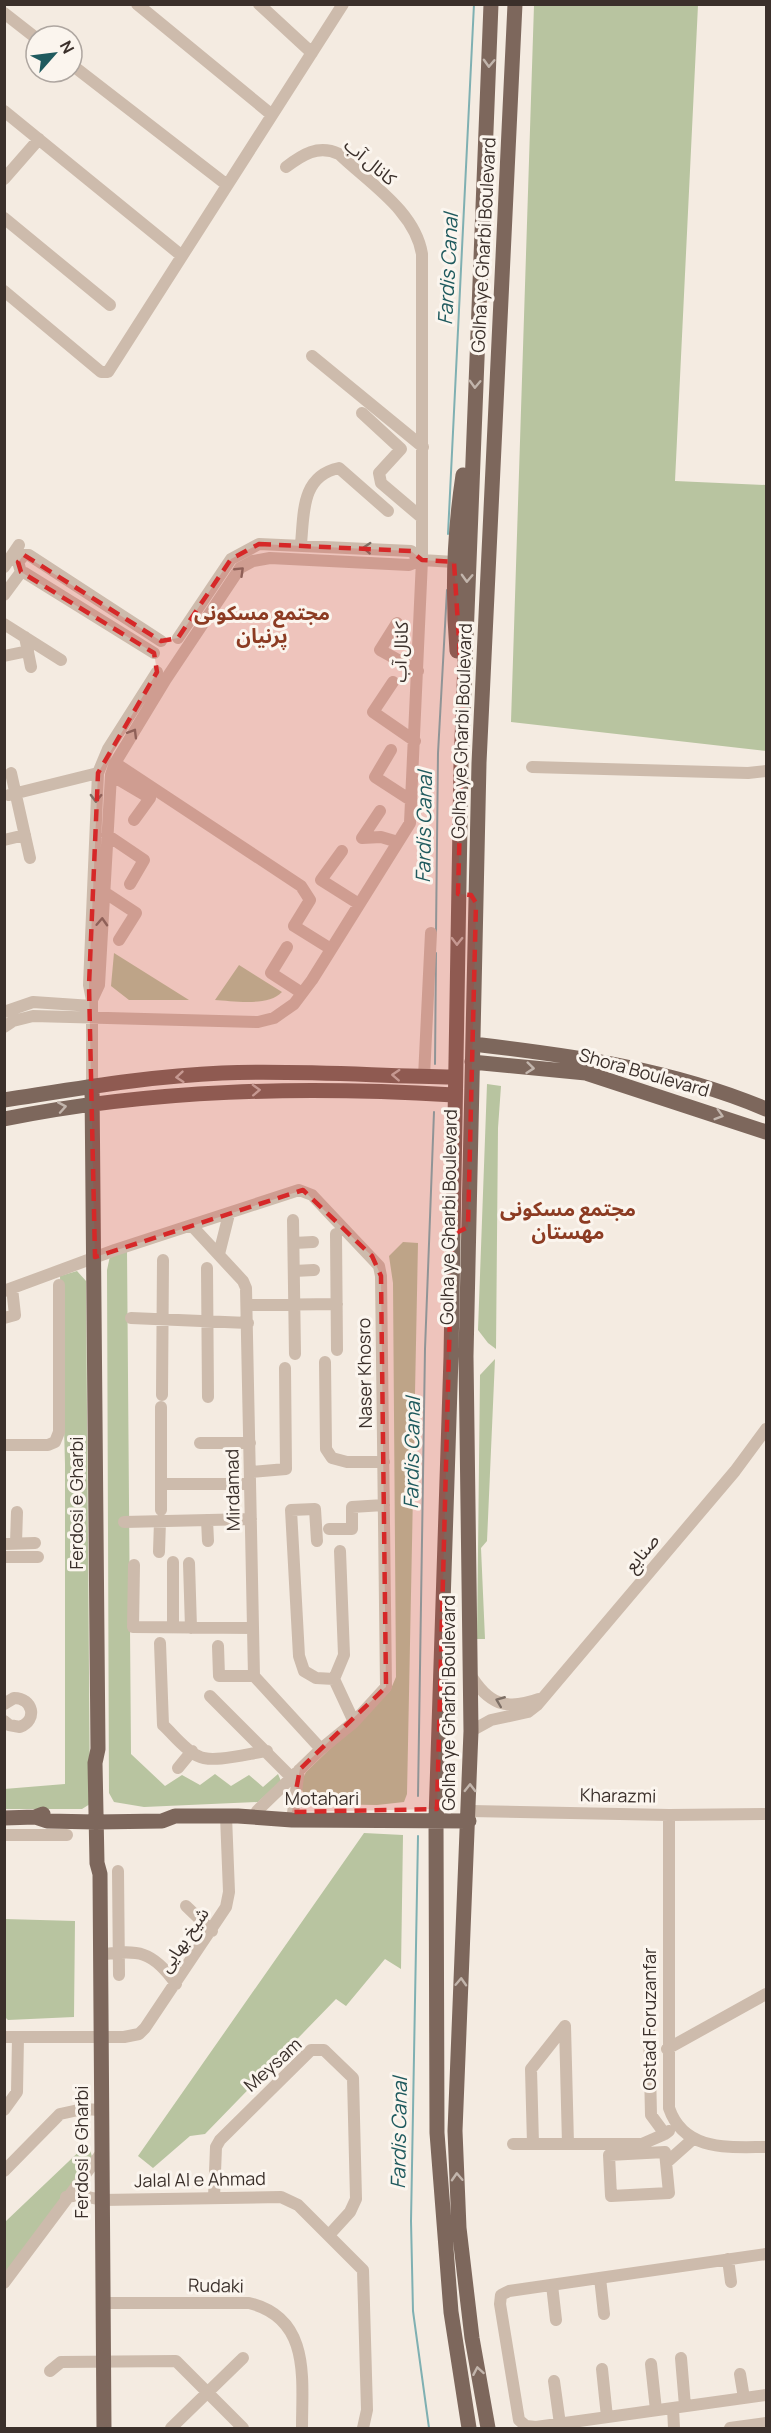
<svg xmlns="http://www.w3.org/2000/svg" width="771" height="2433" font-family="Manrope,'Noto Sans Arabic',sans-serif">
	<style>
		.green { fill: #b8c4a0 }
		.lines { fill: none; stroke-linecap: round; stroke-linejoin: round }
		.stream { stroke: #7fb0b2; stroke-width: 2 }
		.minor { stroke: #cdbbac; stroke-width: 12 }
		.major { stroke: #7d675c; stroke-width: 15 }
		.oneway { stroke: #c2b5ac }
		.oneway2 { stroke: #7d6f65 }
		.marked { fill: #d62828; fill-opacity: 0.2; stroke: #d62828; stroke-width: 4.5; stroke-dasharray: 12 8; stroke-linejoin: round }
		.labels { text-anchor: middle; stroke-width: 6; stroke-linejoin: round; paint-order: stroke }
		.street-label { font-size: 18px; fill: #3b302b; stroke: #fbf5ee }
		.water-label { font-size: 20px; font-style: italic; fill: #1f5a5e; stroke: #fbf5ee }
		.neighbourhood-label { font-size: 20px; font-weight: bold; fill: #8c3b22; stroke: #fbf5ee }
	</style>
	<rect width="100%" height="100%" fill="#f4ebe1"/>
	<!-- green -->
	<path class="green" d="M534 5H698L675 481 766 485V751L511 722Z
		M114 953 189 1000H129L111 986Z
		M239 965 282 992C268 1007 233 1001 215 1000Z
		M487 1084 501 1086 498 1128 496 1349 488 1343 478 1330Z
		M403 1242 418 1243 407 1794 404 1802 377 1805 313 1804 305 1798 300 1784 306 1772 390 1691 396 1677 393 1283 389 1256Z
		M127 1250 131 1754 165 1786 182 1775 200 1785 215 1774 231 1786 249 1775 263 1787 278 1774 281 1781 258 1802 144 1807 114 1802 109 1793 107 1270 110 1256Z
		M77 1271 86 1281 90 1804 82 1809H5L4 1789 65 1784V1464L60 1276Z
		M495 1359 487 1541 481 1548 485 1639H477L480 1375Z
		M364 1833 403 1835 401 1969 385 1959 346 2006 336 1999 205 2134 190 2136 153 2168 138 2156Z
		M5 1919 75 1921 74 2017 8 2020 5 2017Z
		M88 2143 93 2160 5 2287V2222Z"/>
	<g class="lines">
		<!-- stream -->
		<path class="stream" d="M448 534 474 4
			M436 932 438 753 447 590
			M435 1064 436 953
			M418 1796 425 1349 434 1112
			M418 1836 411 2221 413 2311 429 2428"/>
		<!-- minor -->
		<path class="minor" d="M137 4 272 115
			M259 4 312 53
			M4 13 36 38
			M72 65 227 185
			M4 111 182 256
			M4 179 39 139
			M4 218 110 305
			M4 291 101 372H108L343 4
			M312 356 423 447
			M362 413 401 449 379 473 381 483 421 517
			M301 544C304 513 301 476 339 468L388 511
			M4 567 19 545
			M21 572 18 562 24 555H29L161 641
			M4 595 21 572 25 573 154 653
			M397 623 380 650 418 671
			M4 624 61 660
			M25 637 31 667
			M178 638 231 559 259 544 411 551 422 560
			M4 656 28 651
			M393 682 373 712 415 741
			M391 750 375 777 412 801
			M115 763 301 886 310 900 294 926 331 949
			M532 767 748 773 766 771
			M11 773 30 858
			M111 775 150 798 134 820
			M9 795 98 773
			M380 811 362 838 381 837 398 842
			M107 835 144 860 130 884
			M4 840 25 835
			M342 851 321 880 359 904
			M104 892 136 913 119 940
			M287 947 271 973 302 993
			M92 1000 99 985 111 775 115 763 166 679 240 568 253 561 270 558 409 565 422 560 454 562
			M4 1012 33 1002 92 1006
			M4 1027 13 1021 33 1016 258 1022 274 1018 294 1004 312 980 410 823 422 560V254C415 211 369 183 339 154 318 144 302 155 286 167
			M424 1077 431 933
			M92 1086V1000L89 985 98 773 108 749 157 672
			M293 1220 295 1354
			M192 1226 243 1281 246 1288 254 1676 321 1749
			M336 1234 337 1350
			M294 1243 313 1242
			M219 1254 229 1214
			M207 1268 208 1397
			M294 1271 314 1270
			M4 1291 115 1250 299 1190 312 1195 379 1266 381 1276 386 1687 354 1722 321 1749 257 1811 256 1818
			M247 1305 337 1304
			M4 1318 15 1315 12 1288
			M131 1318 248 1323
			M325 1362 326 1449 332 1458 347 1462H384
			M162 1395 163 1260
			M200 1443H250
			M4 1445H48L55 1442 59 1432V1285
			M250 1472 286 1469 285 1368
			M161 1484H250
			M161 1510V1407
			M207 1520 208 1541
			M124 1522 251 1519
			M329 1529H352V1507L384 1505
			M317 1541 315 1509 291 1510 299 1656 304 1671 316 1678 334 1679
			M16 1543 17 1512
			M4 1544 35 1543
			M340 1551 344 1655 334 1679 354 1722
			M159 1552 160 1521
			M4 1557H38
			M173 1562V1627
			M189 1563 191 1628
			M134 1565 133 1627 253 1628
			M160 1643 163 1725C173 1734 185 1750 198 1756 212 1764 250 1753 267 1751
			M218 1646 219 1676H254
			M470 1674C488 1704 506 1711 539 1699
			M210 1696 291 1777
			M4 1704 14 1698C33 1698 38 1720 20 1727L9 1725 4 1721
			M471 1731 491 1720 528 1712 537 1705 735 1471 766 1429
			M178 1768 192 1751
			M470 1811 669 1815 766 1814
			M669 1815V2108C684 2152 729 2147 766 2147
			M292 1820 299 1770
			M4 1835H67
			M118 1871 119 1975
			M186 1906 212 1931
			M100 1955C138 1949 153 1951 176 1984
			M649 2025 651 2115 665 2134 669 2131
			M565 2026 568 2144
			M4 2037H124L139 2034 145 2028 226 1907 229 1892 226 1816
			M667 2049 766 1994
			M4 2110 17 2092 18 2037
			M513 2144H642L665 2134
			M533 2144 531 2069 565 2026
			M665 2152 669 2193 611 2196 609 2155Z
			M666 2163 693 2139
			M4 2171 60 2114 83 2109 101 2110
			M66 2197 79 2195 102 2200 281 2197 298 2205 363 2270 367 2410 363 2428
			M214 2198 216 2147 220 2140 311 2050H324L353 2078 356 2199 350 2212 329 2235
			M766 2254 509 2291 501 2295 500 2304 519 2420 526 2426 536 2427 766 2395
			M728 2259 731 2282
			M600 2278 604 2314
			M4 2283 102 2152
			M552 2285 556 2320
			M103 2303H249C311 2318 302 2379 302 2428
			M681 2358 685 2406
			M651 2364 656 2410
			M602 2369 607 2417
			M50 2371 61 2362 176 2361 243 2428
			M740 2374 744 2398
			M554 2381 560 2424
			M673 2408 674 2428
			M171 2428 243 2358
			M730 2428 766 2423"/>
		<!-- major -->
		<path class="major" d="M457 651C452 591 454 535 463 475
			M473 1044C575 1056 671 1069 766 1109
			M472 1062 586 1073 766 1132
			M92 1086 98 1749 95 1763 97 1863 100 1874 104 2428
			M4 1100C76 1089 149 1076 222 1073 300 1070 377 1076 454 1077
			M4 1119C153 1089 303 1086 454 1095
			M35 1817 47 1821 96 1822 162 1821 175 1816H238L292 1820 469 1821
			M4 1818 35 1817 43 1814
			M469 2428 451 2312 437 2133 436 1819 451 1357 461 765 491 4
			M488 2428 472 2338 459 2228 455 2131 471 1731 466 1356 479 763 515 4"/>
	</g>
	<!-- one-way arrows -->
	<defs><path id="oneway-chevron" d="M-2-3.5L2.5 0L-2 3.5" fill="none" stroke-width="1.6" stroke-linecap="round" stroke-linejoin="round" transform="scale(1.5)"/></defs>
	<g class="oneway">
		<use href="#oneway-chevron" transform="translate(489 63) rotate(92)"/>
		<use href="#oneway-chevron" transform="translate(475 384) rotate(92)"/>
		<use href="#oneway-chevron" transform="translate(467 578) rotate(92)"/>
		<use href="#oneway-chevron" transform="translate(457 941) rotate(91)"/>
		<use href="#oneway-chevron" transform="translate(530 1068) rotate(6)"/>
		<use href="#oneway-chevron" transform="translate(396 1075) rotate(-177)"/>
		<use href="#oneway-chevron" transform="translate(180 1077) rotate(175)"/>
		<use href="#oneway-chevron" transform="translate(256 1090) rotate(-2)"/>
		<use href="#oneway-chevron" transform="translate(62 1107) rotate(-10)"/>
		<use href="#oneway-chevron" transform="translate(719 1115) rotate(17)"/>
		<use href="#oneway-chevron" transform="translate(470 1788) rotate(-89)"/>
		<use href="#oneway-chevron" transform="translate(461 1982) rotate(-87)"/>
		<use href="#oneway-chevron" transform="translate(457 2177) rotate(-93)"/>
		<use href="#oneway-chevron" transform="translate(478 2371) rotate(-100)"/>
	</g>
	<g class="oneway2">
		<use href="#oneway-chevron" transform="translate(367 548) rotate(-177)"/>
		<use href="#oneway-chevron" transform="translate(240 571) rotate(-44)"/>
		<use href="#oneway-chevron" transform="translate(133 733) rotate(-59)"/>
		<use href="#oneway-chevron" transform="translate(96 798) rotate(91)"/>
		<use href="#oneway-chevron" transform="translate(102 922) rotate(-87)"/>
		<use href="#oneway-chevron" transform="translate(500 1701) rotate(-158)"/>
	</g>
	<!-- marked area -->
	<path class="marked" d="M259 544 411 551 422 560 454 562 463 703 458 894 471 895 476 903 468 1227 452 1235 437 1809 292 1812 300 1769 386 1687 381 1276 372 1256 303 1190 95 1257 89 985 98 773 157 672 154 653 21 572 18 562 24 555 161 641 178 638 231 559Z"/>
	<g class="labels">
		<!-- street labels -->
		<g class="street-label">
			<text transform="translate(370 162) rotate(40)" y="6">کانال آب</text>
			<text transform="translate(484 245) rotate(-87)" y="6">Golha ye Gharbi Boulevard</text>
			<text transform="translate(401 652) rotate(-88)" y="6">کانال آب</text>
			<text transform="translate(462 731) rotate(-88)" y="6">Golha ye Gharbi Boulevard</text>
			<text transform="translate(644 1073) rotate(16)" y="6">Shora Boulevard</text>
			<text transform="translate(449 1217) rotate(-89)" y="6">Golha ye Gharbi Boulevard</text>
			<text transform="translate(365 1373) rotate(-91)" y="6">Naser Khosro</text>
			<text transform="translate(233 1490) rotate(-91)" y="6">Mirdamad</text>
			<text transform="translate(77 1503) rotate(-90)" y="6">Ferdosi e Gharbi</text>
			<text transform="translate(642 1553) rotate(-50)" y="6">صنایع</text>
			<text transform="translate(449 1703) rotate(-90)" y="6">Golha ye Gharbi Boulevard</text>
			<text transform="translate(618 1796) rotate(1)" y="6">Kharazmi</text>
			<text x="322" y="1805">Motahari</text>
			<text transform="translate(184 1940) rotate(-56)" y="6">شیخ بهایی</text>
			<text transform="translate(650 2019) rotate(-90)" y="6">Ostad Foruzanfar</text>
			<text transform="translate(273 2065) rotate(-42)" y="6">Meysam</text>
			<text transform="translate(82 2152) rotate(-90)" y="6">Ferdosi e Gharbi</text>
			<text transform="translate(200 2180) rotate(-1)" y="6">Jalal Al e Ahmad</text>
			<text transform="translate(216 2286) rotate(1)" y="6">Rudaki</text>
		</g>
		<!-- water labels -->
		<g class="water-label">
			<text transform="translate(448 269) rotate(-87)" y="7">Fardis Canal</text>
			<text transform="translate(424 827) rotate(-89)" y="7">Fardis Canal</text>
			<text transform="translate(412 1453) rotate(-89)" y="7">Fardis Canal</text>
			<text transform="translate(399 2133) rotate(-89)" y="7">Fardis Canal</text>
		</g>
		<!-- neighbourhood labels -->
		<g class="neighbourhood-label">
			<text x="262" y="620">مجتمع مسکونی<tspan x="262" dy="23">پرنیان</tspan></text>
			<text x="568" y="1216">مجتمع مسکونی<tspan x="568" dy="23">مهستان</tspan></text>
		</g>
	</g>
	<!-- border -->
	<rect width="771" height="2433" fill="none" stroke="#3b302b" stroke-width="12"/>
	<!-- north arrow -->
	<g transform="translate(54 54) rotate(62)"><circle r="28" fill="#fbf5ee" stroke="#aea6a0" stroke-width="1.5"/>
	<path d="M0-4.5L10 22L0 15L-10 22Z" fill="#1f5a5e"/>
	<text y="-9" font-size="16" font-weight="bold" text-anchor="middle" fill="#3b302b">N</text>
	</g>
</svg>
